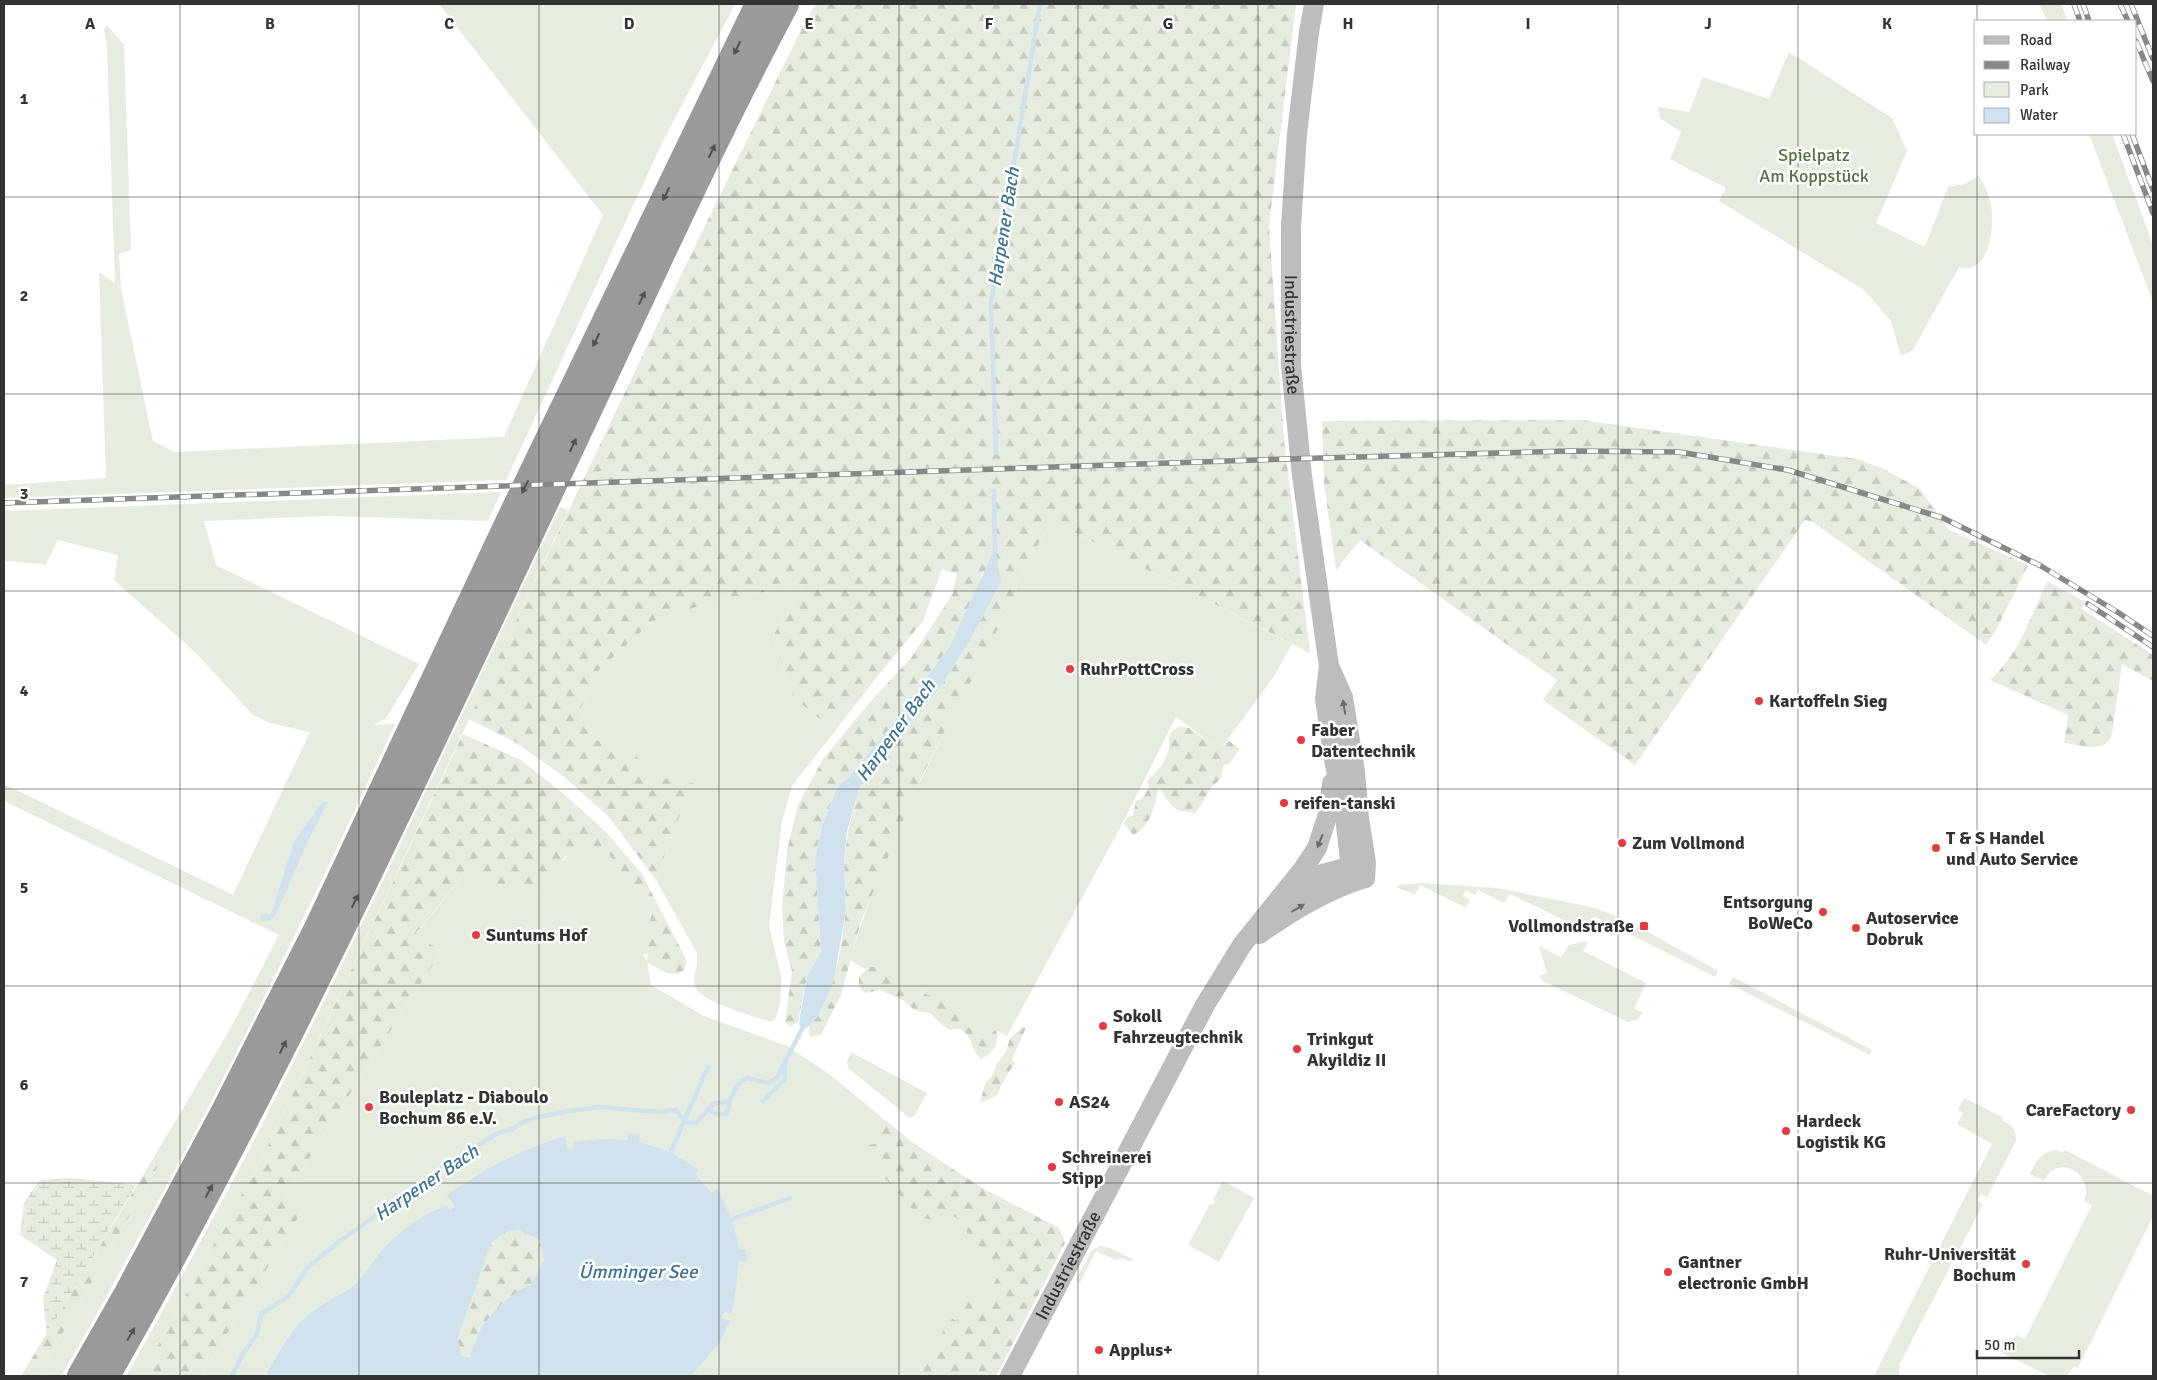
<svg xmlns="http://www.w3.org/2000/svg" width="2157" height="1380" font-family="Signika,sans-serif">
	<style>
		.green { fill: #e6ecdf }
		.forest { fill: url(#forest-firs) }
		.wetland { fill: url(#wetland-marsh) }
		.water { fill: #cfe2ee; fill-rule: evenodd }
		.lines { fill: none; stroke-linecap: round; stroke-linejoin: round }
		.stream { stroke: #cfe2ee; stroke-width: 4.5 }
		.secondary { stroke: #bdbdbd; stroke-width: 20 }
		.highway { stroke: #9a9a9a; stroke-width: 26 }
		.rail-casing { stroke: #888; stroke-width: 5.5 }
		.rail { stroke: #fff; stroke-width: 4; stroke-dasharray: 11; stroke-linecap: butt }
		.oneway { fill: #525252 }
		.oneway2 { fill: #6a6a6a }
		.grid { fill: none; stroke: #333; stroke-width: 1; stroke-opacity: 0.55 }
		.poi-dot { fill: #e63946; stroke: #fff; stroke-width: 2 }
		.labels { text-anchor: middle; stroke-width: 5; stroke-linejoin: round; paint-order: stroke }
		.park-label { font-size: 18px; fill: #56703f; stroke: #fff }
		.street-label { font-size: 18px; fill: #333; stroke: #fff }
		.poi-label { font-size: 18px; font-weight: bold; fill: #333; stroke: #fff; text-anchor: start }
		.water-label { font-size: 19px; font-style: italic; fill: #3f7597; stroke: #fff }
		.grid-label { font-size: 16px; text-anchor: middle; font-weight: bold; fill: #333; stroke: #fff; stroke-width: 5; stroke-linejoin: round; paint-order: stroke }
	</style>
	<defs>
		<pattern id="forest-firs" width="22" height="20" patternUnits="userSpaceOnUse" patternTransform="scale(1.25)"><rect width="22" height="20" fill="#e6ecdf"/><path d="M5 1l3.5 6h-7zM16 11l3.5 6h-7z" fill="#c6cbc0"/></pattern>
		<pattern id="wetland-marsh" width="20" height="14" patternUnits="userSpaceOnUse" patternTransform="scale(1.25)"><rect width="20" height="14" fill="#e6ecdf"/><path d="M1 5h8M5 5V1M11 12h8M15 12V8" fill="none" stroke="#c6cbc0"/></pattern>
	</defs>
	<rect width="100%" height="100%" fill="#fff"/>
	<!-- green -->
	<path class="green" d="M439 4H735L663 141 506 480 4 498V485L106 478 99 272 115 283 107 48 104 29 107 25 124 45 131 250 119 254 121 289 153 441 175 452 504 437 603 215Z
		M2039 4H2061L2068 21H2047Z
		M1789 52 1892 118 1907 151 1876 223 1923 246 1926 244 1948 187 1964 184 1979 176C1985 186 1989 194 1991 205 1995 225 1990 276 1959 267L1912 351 1901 356 1891 321 1864 290 1719 201 1726 188 1670 159 1681 132 1660 118 1658 107 1689 112 1703 77 1769 99Z
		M2089 134H2112L2115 142 2153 245V302Z
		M501 492 488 521 328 516 204 521 216 565 419 664 386 718 374 725 395 724C321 884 244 1043 160 1198 127 1258 96 1318 61 1376H38L158 1166 151 1162 229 1031 279 935 4 801V784L233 895 310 732 270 723 253 715 196 653 114 580 118 555 58 540 46 564 4 561V511Z
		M560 507 568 510 266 1150 141 1376H126C287 1095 421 799 560 507Z
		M1052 521 1292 644 1274 676 1220 750 1176 717 1121 826 1007 1036 996 1030 988 1032 986 1025 970 1016 874 967 864 969 850 960C888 831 955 713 1016 594L1017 581Z
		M803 586 773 636 782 667 794 698 847 704 881 672 792 786 782 821 769 925 781 976V988L780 1004 776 1017 771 1022C755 1016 700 1003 695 986 692 974 700 964 696 951L656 880 672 833 651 776 632 750 596 740 580 710 597 672 653 621 724 598Z
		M598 845 609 854 650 908 651 927 648 954H642L647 960 651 985 704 1016 787 1046 828 1073 913 1143 982 1188 1059 1228 1065 1243 996 1376H201L303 1210 286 1194 441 952 416 934 468 869 536 850 563 861 567 856 560 849Z
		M1420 883 1497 888 1591 907 1611 914 1648 932 1718 971 1715 977 1595 917 1590 925 1568 932 1572 924 1510 894 1504 903 1478 890 1475 895 1466 890 1463 896 1470 900 1466 908 1420 885 1415 895 1396 887 1398 885Z
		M1588 941 1583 951 1646 983 1634 1008 1643 1013 1636 1020 1628 1022 1543 981 1539 976 1547 973 1539 946 1561 957 1569 945Z
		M1733 977 1872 1050 1870 1055 1729 984Z
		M851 1052 927 1093 914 1116 910 1118 848 1068 847 1061Z
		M1964 1098 2002 1117 2003 1121C2012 1124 2017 1131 2016 1141L1987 1197 1981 1194 1977 1201 1983 1204 1899 1365V1376H1874L1992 1144 1957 1124 1963 1113 1958 1110Z
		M2055 1150 2062 1152 2065 1150 2153 1196V1216L2078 1368 2074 1366 2067 1376H2049L1996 1350 2012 1340 2016 1335 2025 1339 2092 1205 2084 1201C2096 1174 2057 1152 2044 1181L2030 1174C2036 1162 2040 1152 2055 1150Z
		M1223 1181 1254 1198 1219 1262 1188 1245 1210 1204 1213 1205 1215 1202 1213 1200Z
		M1100 1246 1110 1248 1133 1259 1131 1262 1121 1258 1116 1260 1096 1251 1080 1283 1076 1280 1091 1251Z"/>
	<!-- forest -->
	<path class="forest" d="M816 4H1296L1269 225 1284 440 1310 653 1052 521 1017 581 1016 594 923 774 861 921 841 995 821 1035 810 1037 809 1026 818 1016 830 991 840 953 846 910 844 861 848 831 859 789 884 752 941 686 968 644 1001 582 983 571 976 593 950 646 888 730 849 777 837 788 822 826 815 859 821 951 807 977 798 1022 790 1027 785 1022 792 971 784 942 782 908 787 850 798 805 823 759 870 702 911 658 953 593 957 574 942 569 923 621 881 672 847 704 820 719 794 698 782 667 773 636 803 586 724 598 653 621 597 672 580 710 596 740 632 750 651 776 694 783 672 833 656 880 608 816 563 776 515 742 469 719 680 277 804 24Z
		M1582 420 1857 459 1882 468 1920 489 1949 530 2028 565 1996 630 1986 645 1813 522 1805 520 1635 765 1543 700 1557 680 1360 540 1336 570 1324 483 1322 421Z
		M2047 581 2085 602 2082 609 2153 655V681L2122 664 2112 734C2106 754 2081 745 2064 743L2068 715 1990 680C2018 655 2032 615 2047 581Z
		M1180 726 1189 728 1219 749 1229 741 1240 749 1229 764 1223 766 1221 778 1211 788 1196 813C1170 811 1172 806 1159 787 1155 803 1151 828 1133 835L1124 824 1127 818 1133 815 1136 801 1143 798 1149 787 1147 781C1157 772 1164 764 1168 752 1172 738 1163 735 1180 726Z
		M463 734 521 760 565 795 606 832 642 874 687 961 684 970 678 974 666 973 647 962 651 913 607 852 571 848 539 894 485 880 468 869 416 933 441 952 286 1194 303 1210 201 1376H141L266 1150Z
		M869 967H874L970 1016 986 1025 988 1032 996 1030C1001 1042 992 1054 981 1059 968 1049 973 1024 950 1030L942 1025 930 1013 916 1011 901 999 880 990 866 993C859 989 859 985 859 977Z
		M1023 1027 1026 1028 1012 1059 1015 1063 1005 1078 997 1095 980 1103 985 1084 993 1074 997 1063 1006 1052 1010 1038Z
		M887 1122 913 1143 982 1188 1059 1228 1065 1243 996 1376H918L950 1318 957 1321 968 1301 984 1302 997 1278 996 1261 976 1247 968 1235 963 1222 950 1214 938 1221 919 1217 869 1160 868 1145 875 1144 881 1136 878 1129Z
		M151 1162 158 1166 38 1376H21Z
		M519 1230 540 1240 544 1260 531 1285 518 1291 482 1326 469 1358 461 1356 458 1337 491 1243 505 1232Z"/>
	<!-- wetland -->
	<path class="wetland" d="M71 1178 136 1185 47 1334 43 1298 57 1260 20 1235 24 1202 40 1180Z"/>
	<!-- water -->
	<path class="water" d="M995 548 1001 582 968 644 941 686 884 752 859 789 847 831 844 861 846 910 835 973 830 991 818 1016 809 1026 801 1032 799 1022 807 977 821 951 815 859 822 826 837 788 849 777 888 730 950 646Z
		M322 802H328L309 839 275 916 270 920 261 921 260 915 271 914 294 842Z
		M629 1133 640 1135 639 1142 670 1152 699 1170 695 1174 712 1193 717 1188C728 1208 735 1227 739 1249H746L747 1261 739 1262 734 1303 731 1314 724 1311 721 1318 730 1321 720 1342 691 1376H266C276 1356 294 1324 313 1311 327 1300 344 1295 358 1282 366 1273 372 1263 379 1254 392 1237 426 1211 447 1206L450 1210 455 1206 447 1195C487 1167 518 1151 565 1136L568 1150 574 1148 573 1142 601 1139 627 1140ZM519 1230 540 1240 544 1260 531 1285 518 1291 501 1304 482 1326 469 1358 461 1356 458 1337 491 1243 505 1232Z"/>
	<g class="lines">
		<!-- stream -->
		<path class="stream" d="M996 452 991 304 1040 4
			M994 491 995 552
			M763 1101 785 1079V1063
			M709 1109 716 1114H726C732 1099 731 1088 747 1078L768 1083 777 1078 803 1027
			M668 1158 708 1067
			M727 1221 790 1198
			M232 1376 242 1355 257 1334 261 1314 288 1297 309 1266 340 1241 450 1163 498 1133 513 1129 521 1123 537 1117 570 1111 598 1107 660 1112 676 1110 685 1122 696 1123 713 1104 728 1101"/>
		<!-- secondary -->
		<g class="secondary">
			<path id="s1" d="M1314 4 1309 32 1297 134 1291 226V365L1302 476 1329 666 1325 699 1334 759 1345 816 1350 860 1351 866 1365 878"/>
			<path d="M1329 666 1343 697 1355 772 1359 818 1366 863 1365 878"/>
			<path d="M1291 892 1319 875 1364 863"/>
			<path d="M1259 934C1292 911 1326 890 1365 878"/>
			<path id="s2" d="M1010 1376 1205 1005 1242 945 1303 869 1317 848 1329 811 1332 783"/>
		</g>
		<!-- highway -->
		<path class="highway" d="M80 1376 126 1295 224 1111 316 930 509 520 758 4
			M107 1376C280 1073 426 756 575 440 644 294 710 146 786 4"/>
		<defs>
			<path id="rail" d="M2074 4 2080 21
				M2083 4 2089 21
				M2120 4 2128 21
				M2131 4 2153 59
				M2136 41 2153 81
				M2123 134 2153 213
				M2132 134 2153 190
				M4 503 1287 459 1571 451 1679 452 1788 470 1943 518 2041 566 2119 613 2153 636
				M2088 604 2153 647"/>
		</defs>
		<!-- rail casing -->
		<use href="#rail" class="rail-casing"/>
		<!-- rail -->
		<use href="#rail" class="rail"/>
	</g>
	<!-- one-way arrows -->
	<defs><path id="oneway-solid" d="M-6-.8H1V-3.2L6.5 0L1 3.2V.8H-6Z" transform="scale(1.25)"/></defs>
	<g class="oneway">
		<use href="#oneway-solid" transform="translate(737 48) rotate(116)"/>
		<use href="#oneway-solid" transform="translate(712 151) rotate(-65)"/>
		<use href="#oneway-solid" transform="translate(666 194) rotate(116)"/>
		<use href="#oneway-solid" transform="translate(642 298) rotate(-65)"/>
		<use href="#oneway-solid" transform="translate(596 340) rotate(116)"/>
		<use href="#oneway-solid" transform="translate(573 445) rotate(-65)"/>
		<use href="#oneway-solid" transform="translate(525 487) rotate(116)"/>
		<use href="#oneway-solid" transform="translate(355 901) rotate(-64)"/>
		<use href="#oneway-solid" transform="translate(283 1047) rotate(-63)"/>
		<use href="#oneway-solid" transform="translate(209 1191) rotate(-62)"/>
		<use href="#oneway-solid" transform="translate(131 1334) rotate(-60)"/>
	</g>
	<g class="oneway2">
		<use href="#oneway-solid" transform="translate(1344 707) rotate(-99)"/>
		<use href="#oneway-solid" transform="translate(1320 841) rotate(112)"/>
		<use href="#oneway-solid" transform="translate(1298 908) rotate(-31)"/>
	</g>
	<!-- grid -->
	<path class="grid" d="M180 4V1376M359 4V1376M539 4V1376M719 4V1376M899 4V1376M1078 4V1376M1258 4V1376M1438 4V1376M1618 4V1376M1798 4V1376M1977 4V21M1977 134V1376M4 197H2153M4 394H2153M4 591H2153M4 789H2153M4 986H2153M4 1183H2153"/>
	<!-- markers -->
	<g class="poi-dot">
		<circle cx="1070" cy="669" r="5"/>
		<circle cx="1759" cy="701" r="5"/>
		<circle cx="1301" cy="740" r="5"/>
		<circle cx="1284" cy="803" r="5"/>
		<circle cx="1622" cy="843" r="5"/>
		<circle cx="1936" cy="848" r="5"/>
		<circle cx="1823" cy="912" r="5"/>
		<rect x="1639" y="921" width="10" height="10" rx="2.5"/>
		<circle cx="1856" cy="928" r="5"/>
		<circle cx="476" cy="935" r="5"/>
		<circle cx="1103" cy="1026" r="5"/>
		<circle cx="1297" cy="1049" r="5"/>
		<circle cx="1059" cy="1102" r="5"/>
		<circle cx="369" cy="1107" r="5"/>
		<circle cx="2131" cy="1110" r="5"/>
		<circle cx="1786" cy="1131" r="5"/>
		<circle cx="1052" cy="1167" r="5"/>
		<circle cx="2026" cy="1264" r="5"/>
		<circle cx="1668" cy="1272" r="5"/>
		<circle cx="1099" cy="1350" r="5"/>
	</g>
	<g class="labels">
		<!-- park labels -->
		<g class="park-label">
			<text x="1814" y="161">Spielpatz<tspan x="1814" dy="21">Am Koppstück</tspan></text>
		</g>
		<!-- street labels -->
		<g class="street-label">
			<text dy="6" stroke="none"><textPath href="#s1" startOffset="332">Industriestraße</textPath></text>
			<text dy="6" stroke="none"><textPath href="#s2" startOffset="125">Industriestraße</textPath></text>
		</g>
		<!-- poi labels -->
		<g class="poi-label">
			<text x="1080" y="675">RuhrPottCross</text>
			<text x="1769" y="707">Kartoffeln Sieg</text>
			<text x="1311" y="736">Faber<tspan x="1311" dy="21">Datentechnik</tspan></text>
			<text x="1294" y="809">reifen-tanski</text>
			<text x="1946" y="844">T &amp; S Handel<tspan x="1946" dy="21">und Auto Service</tspan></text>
			<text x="1632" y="849">Zum Vollmond</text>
			<text x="1813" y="908" text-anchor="end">Entsorgung<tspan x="1813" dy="21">BoWeCo</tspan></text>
			<text x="1866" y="924">Autoservice<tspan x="1866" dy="21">Dobruk</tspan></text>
			<text x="1634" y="932" text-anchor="end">Vollmondstraße</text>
			<text x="486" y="941">Suntums Hof</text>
			<text x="1113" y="1022">Sokoll<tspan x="1113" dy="21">Fahrzeugtechnik</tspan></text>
			<text x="1307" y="1045">Trinkgut<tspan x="1307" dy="21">Akyildiz II</tspan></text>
			<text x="379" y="1103">Bouleplatz - Diaboulo<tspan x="379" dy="21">Bochum 86 e.V.</tspan></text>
			<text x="1069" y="1108">AS24</text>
			<text x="2121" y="1116" text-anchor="end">CareFactory</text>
			<text x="1796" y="1127">Hardeck<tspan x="1796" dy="21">Logistik KG</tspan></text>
			<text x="1062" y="1163">Schreinerei<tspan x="1062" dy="21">Stipp</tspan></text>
			<text x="2016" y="1260" text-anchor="end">Ruhr-Universität<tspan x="2016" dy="21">Bochum</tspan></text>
			<text x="1678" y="1268">Gantner<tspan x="1678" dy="21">electronic GmbH</tspan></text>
			<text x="1109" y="1356">Applus+</text>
		</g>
		<!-- water labels -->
		<g class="water-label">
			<text transform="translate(1003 227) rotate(-81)" y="7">Harpener Bach</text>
			<text transform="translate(895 730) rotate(-54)" y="7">Harpener Bach</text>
			<text transform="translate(426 1182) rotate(-34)" y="7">Harpener Bach</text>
			<text x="638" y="1278">Ümminger See</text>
		</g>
	</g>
	<g class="grid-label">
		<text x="90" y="29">A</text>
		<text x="270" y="29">B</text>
		<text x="449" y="29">C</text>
		<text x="629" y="29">D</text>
		<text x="809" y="29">E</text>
		<text x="989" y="29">F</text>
		<text x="1168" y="29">G</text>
		<text x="1348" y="29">H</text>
		<text x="1528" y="29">I</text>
		<text x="1708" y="29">J</text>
		<text x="1887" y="29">K</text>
		<text x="24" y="104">1</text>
		<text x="24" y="301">2</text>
		<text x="24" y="499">3</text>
		<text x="24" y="696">4</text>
		<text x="24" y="893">5</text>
		<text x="24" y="1090">6</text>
		<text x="24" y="1287">7</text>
	</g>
	<!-- border -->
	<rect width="2157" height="1380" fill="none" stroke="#333333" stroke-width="10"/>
	<!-- legend -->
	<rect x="1974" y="20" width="162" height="115" fill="#ffffff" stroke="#adadad"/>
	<rect x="1984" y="36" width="25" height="8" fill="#bdbdbd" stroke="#adadad"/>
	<text x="2020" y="45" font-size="15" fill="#333333">Road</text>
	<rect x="1984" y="61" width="25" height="8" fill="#888888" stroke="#adadad"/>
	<text x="2020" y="70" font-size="15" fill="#333333">Railway</text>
	<rect x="1984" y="82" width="25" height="15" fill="#e6ecdf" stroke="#adadad"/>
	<text x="2020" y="95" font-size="15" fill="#333333">Park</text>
	<rect x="1984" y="108" width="25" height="15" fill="#cfe2ee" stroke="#adadad"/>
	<text x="2020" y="120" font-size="15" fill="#333333">Water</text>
	<!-- scale -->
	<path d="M1977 1350v8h102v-8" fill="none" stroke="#333333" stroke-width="2.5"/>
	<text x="1984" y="1350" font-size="15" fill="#333333" stroke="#ffffff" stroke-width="4" paint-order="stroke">50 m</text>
</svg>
